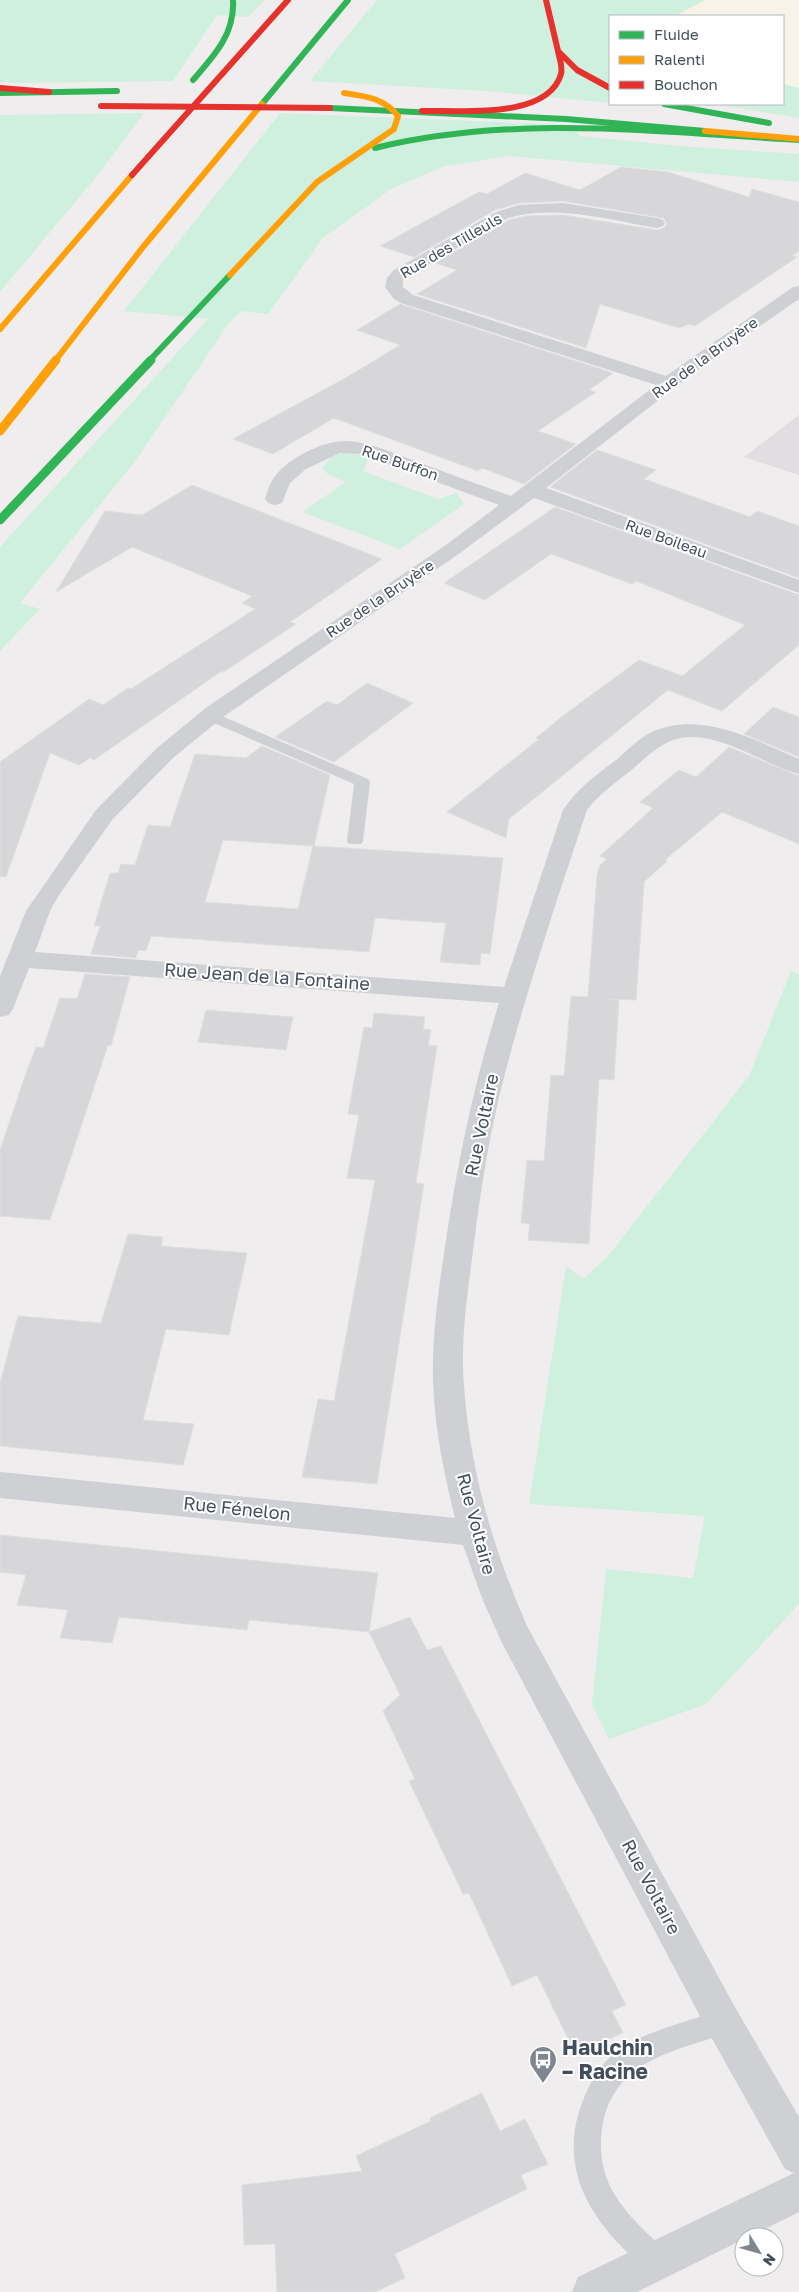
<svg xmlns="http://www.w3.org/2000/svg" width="799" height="2292" font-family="'Golos Text',sans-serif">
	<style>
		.commercial { fill: #f7f3e7 }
		.education { fill: #e0dee0 }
		.green { fill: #cff0de }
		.building { fill: #d7d6d9; stroke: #dfdfe0; fill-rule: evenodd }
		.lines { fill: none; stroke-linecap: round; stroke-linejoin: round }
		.lane { fill: #ced0d4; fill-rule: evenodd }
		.street { fill: #ced0d4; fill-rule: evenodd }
		.fast-far1 { stroke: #30b455; stroke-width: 6 }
		.fast { stroke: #30b455; stroke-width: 9 }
		.slow-far1 { stroke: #ff9f0a; stroke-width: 6 }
		.slow { stroke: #ff9f0a; stroke-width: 9 }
		.jam { stroke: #e5322d; stroke-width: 6 }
		.jam-bridge { stroke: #e5322d; stroke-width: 6 }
		.labels { text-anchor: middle; stroke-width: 4; stroke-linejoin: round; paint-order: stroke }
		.far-street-label { font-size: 15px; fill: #434e5c; stroke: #fff }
		.street-label { font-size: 18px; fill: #434e5c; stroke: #fff }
		.near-poi-label { font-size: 21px; font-weight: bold; fill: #434e5c; stroke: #fff; text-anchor: start }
	</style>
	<rect width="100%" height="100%" fill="#efeded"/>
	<!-- commercial -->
	<path class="commercial" d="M705 0H799V88L783 84V16H675Z"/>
	<!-- education -->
	<path class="education" d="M799 415V475L744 457Z"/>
	<!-- green -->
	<path class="green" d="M0 0H265L248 17 217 15 173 81 18 83 0 82Z
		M377 0H705L675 16H610V103L488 91 310 81Z
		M783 84 799 88V118L713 104H783Z
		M144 113 97 176 0 292V115Z
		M280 113 569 125 581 136 680 146 799 154V182L510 156 445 166 391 189 323 238 268 314 241 311 229 323 136 460 20 603 40 609 0 651V547L208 319 124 311Z
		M343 453 370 455 363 471 438 499 457 493 464 504 400 549 302 512 346 482 329 475 322 468 332 457Z
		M791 971 799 974V1604L706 1704 609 1739 592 1704 606 1569 693 1578 705 1516 529 1504 566 1266 583 1279 608 1256 749 1076Z"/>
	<!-- building -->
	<path class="building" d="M621 167 668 172 749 197 752 189 799 202V251L792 256 797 257 695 326 689 324 679 328 600 304 586 348 417 294 457 270 435 263 509 220 526 216 563 215 657 230 664 228 667 224 664 218 563 201 519 203 495 210 414 257 380 246 479 192 487 194 525 173 580 190Z
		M400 304 613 373 589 390 596 392 538 431 576 444 524 484 482 468 478 471 334 418 273 454 233 439 349 376 400 345 357 330Z
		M597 450 656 470 644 479 750 517 757 511 799 526V578L550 487Z
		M192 485 382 559 290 622 296 624 222 673 223 670 94 760 90 758 79 765 50 753 6 877 0 876V762L89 699 103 705 128 688 131 689 255 609 242 603 252 596 132 547 56 592 105 511 142 515Z
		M555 507 799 595V645L722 711 668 690 509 819 506 838 447 812 539 739 536 738 564 715 639 660 682 676 745 625 636 581 632 584 551 554 485 600 444 583Z
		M367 683 413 703 334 762 275 737 327 701 337 705Z
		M773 707 799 717V757L744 734Z
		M262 746 330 775 314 846 503 858 490 954 481 953 480 965 440 962 446 923 375 918 369 952 151 936 146 951 138 950 136 958 91 954 100 926H94L110 873H118L121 864 135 865 148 825 170 827 195 754 246 758ZM223 840 313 846 298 909 205 902Z
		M729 747 799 776V844L722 812 665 860 667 861 644 882 636 1000 606 999 619 1000 614 1080 599 1079 589 1244 528 1240 530 1224 521 1223 527 1160 544 1161 551 1075 564 1076 571 996 588 997 597 875 600 865 607 859 600 856 653 808 640 802 679 770 696 777Z
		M85 974 130 977 111 1046 108 1045 50 1220 0 1216V1150L25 1076 36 1047 43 1048 60 998 77 999Z
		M206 1010 293 1017 286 1050 198 1042Z
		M374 1013 425 1017 423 1029 431 1030 428 1045 437 1046 416 1183 424 1184 377 1484 302 1477 318 1399 334 1401 375 1180 347 1178 359 1115 348 1114 364 1027 372 1028Z
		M128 1234 163 1237 161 1246 247 1253 229 1335 166 1329 143 1420 194 1424 183 1465 0 1446V1383L18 1316 101 1323Z
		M0 1535 378 1573 369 1632 410 1617 427 1650 441 1646 626 2005 612 2011 623 2033 575 2053 537 1975 512 1986 469 1893 463 1894 409 1781 415 1779 383 1711 400 1695 369 1632 249 1620 247 1630 119 1617 112 1643 60 1638 68 1610 17 1605 26 1575 0 1572Z
		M482 2093 500 2131 525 2119 548 2164 521 2175 527 2189 395 2254 405 2278 375 2292H277L275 2244 244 2245 242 2185 362 2171 356 2156 431 2121 430 2118Z"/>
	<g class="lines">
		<!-- lane -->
		<path class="lane" d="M210 711 368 779 370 782 363 841 361 844H349L347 841 354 784 205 719 202 716 205 713Z
			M723 2009 732 2013 736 2022 732 2031C703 2042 670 2049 643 2065 622 2078 608 2097 603 2122 592 2184 625 2212 666 2251L670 2261 666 2271 656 2275C642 2269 632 2257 621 2246 580 2204 560 2155 584 2098 590 2083 597 2070 608 2059 638 2031 686 2023 723 2009Z"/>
		<!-- street -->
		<path class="street" d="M563 203 657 218 663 220 665 223 663 226 657 228C609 220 556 204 508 218L406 278 403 280V287L413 295 666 376 793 287 799 286V299L697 370 546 488 799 580V593L534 498 460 553 223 717 173 758 112 820 59 895 50 911 35 952 504 987 563 810C577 789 596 775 616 760 628 750 639 738 652 732 701 710 755 740 799 759V774C761 764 709 723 668 742 656 748 645 758 635 767 618 781 600 793 587 810 555 906 523 1000 499 1097 488 1145 480 1194 474 1243 468 1291 460 1338 464 1386 470 1470 493 1549 527 1626L736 2009 799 2117V2212L749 2237H744V2239L637 2292H572L578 2277 794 2173 785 2169 710 2035 501 1641 482 1598 463 1545 0 1498V1472L455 1518C444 1474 435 1429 433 1383 432 1337 438 1293 445 1247 457 1164 474 1083 499 1003L29 968 13 1009 9 1015 0 1017V976L26 911 96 810 157 748 207 707 446 545 499 505 361 454 340 453 306 469 290 483 282 503 275 505 268 503 265 499C268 490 270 482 276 475 290 457 325 440 347 441 369 442 390 452 410 459 444 472 477 484 511 496L656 385 401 303 394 299 385 287 387 278 394 270 496 212 519 205Z"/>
		<!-- fast-far1 -->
		<path class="fast-far1" d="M193 80C214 56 235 34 233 0
			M0 93 117 91
			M262 104 348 0
			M664 104 769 123
			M330 108 566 119 705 131
			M375 148C513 114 659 132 799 140
			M149 361 230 275"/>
		<!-- fast -->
		<path class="fast" d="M0 520 151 360"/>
		<!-- slow-far1 -->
		<path class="slow-far1" d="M705 131 799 139
			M230 275 317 182 394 129 398 116C384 98 365 96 344 93
			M0 329 132 175
			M55 361 143 247 262 104"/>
		<!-- slow -->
		<path class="slow" d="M0 431 56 360"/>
		<!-- jam -->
		<path class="jam" d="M546 0 558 51 577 70 610 88
			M0 88 49 92
			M422 111C459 110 548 120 561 74 563 66 559 58 558 51
			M132 175 288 0"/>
		<!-- jam-bridge -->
		<path class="jam-bridge" d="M101 106 330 108"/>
	</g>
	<!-- icons -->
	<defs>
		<symbol id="bus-pin" viewBox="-11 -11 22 30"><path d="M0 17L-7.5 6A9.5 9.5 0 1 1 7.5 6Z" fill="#7f868f" stroke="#fff"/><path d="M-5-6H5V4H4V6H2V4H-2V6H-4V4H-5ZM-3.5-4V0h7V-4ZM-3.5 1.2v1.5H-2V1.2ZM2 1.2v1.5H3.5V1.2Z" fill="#fff"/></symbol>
	</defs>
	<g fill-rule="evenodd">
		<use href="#bus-pin" x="527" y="2044" width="32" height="43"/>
	</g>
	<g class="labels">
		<!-- far-street labels -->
		<g class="far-street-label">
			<text transform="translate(451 246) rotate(-30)" y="5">Rue des Tilleuls</text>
			<text transform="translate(705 358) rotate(-36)" y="5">Rue de la Bruyère</text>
			<text transform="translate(400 463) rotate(19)" y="5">Rue Buffon</text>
			<text transform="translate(666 539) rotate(20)" y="5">Rue Boileau</text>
			<text transform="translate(380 599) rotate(-34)" y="5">Rue de la Bruyère</text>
		</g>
		<!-- street labels -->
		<g class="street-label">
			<text transform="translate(267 977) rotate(4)" y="6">Rue Jean de la Fontaine</text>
			<text transform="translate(482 1125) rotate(-78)" y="6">Rue Voltaire</text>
			<text transform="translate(237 1509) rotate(6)" y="6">Rue Fénelon</text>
			<text transform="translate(476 1524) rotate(75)" y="6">Rue Voltaire</text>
			<text transform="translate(651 1887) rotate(62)" y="6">Rue Voltaire</text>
		</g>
		<!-- near-poi labels -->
		<g class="near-poi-label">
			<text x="562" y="2055">Haulchin<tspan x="562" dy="24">– Racine</tspan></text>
		</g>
	</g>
	<!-- legend -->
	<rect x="609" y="15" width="175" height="90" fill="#ffffff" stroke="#b4b8be"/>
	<rect x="619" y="31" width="25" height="8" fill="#30b455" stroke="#b4b8be"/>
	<text x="654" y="40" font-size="15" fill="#434e5c">Fluide</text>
	<rect x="619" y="56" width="25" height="8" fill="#ff9f0a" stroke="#b4b8be"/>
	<text x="654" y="65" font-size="15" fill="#434e5c">Ralenti</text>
	<rect x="619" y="81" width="25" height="8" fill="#e5322d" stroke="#b4b8be"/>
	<text x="654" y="90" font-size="15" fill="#434e5c">Bouchon</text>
	<!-- north arrow -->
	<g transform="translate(759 2252) rotate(127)"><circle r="24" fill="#ffffff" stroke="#b4b8be"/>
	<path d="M0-4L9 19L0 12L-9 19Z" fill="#7f868f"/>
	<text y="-8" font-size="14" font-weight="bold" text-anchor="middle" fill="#434e5c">N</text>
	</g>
</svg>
